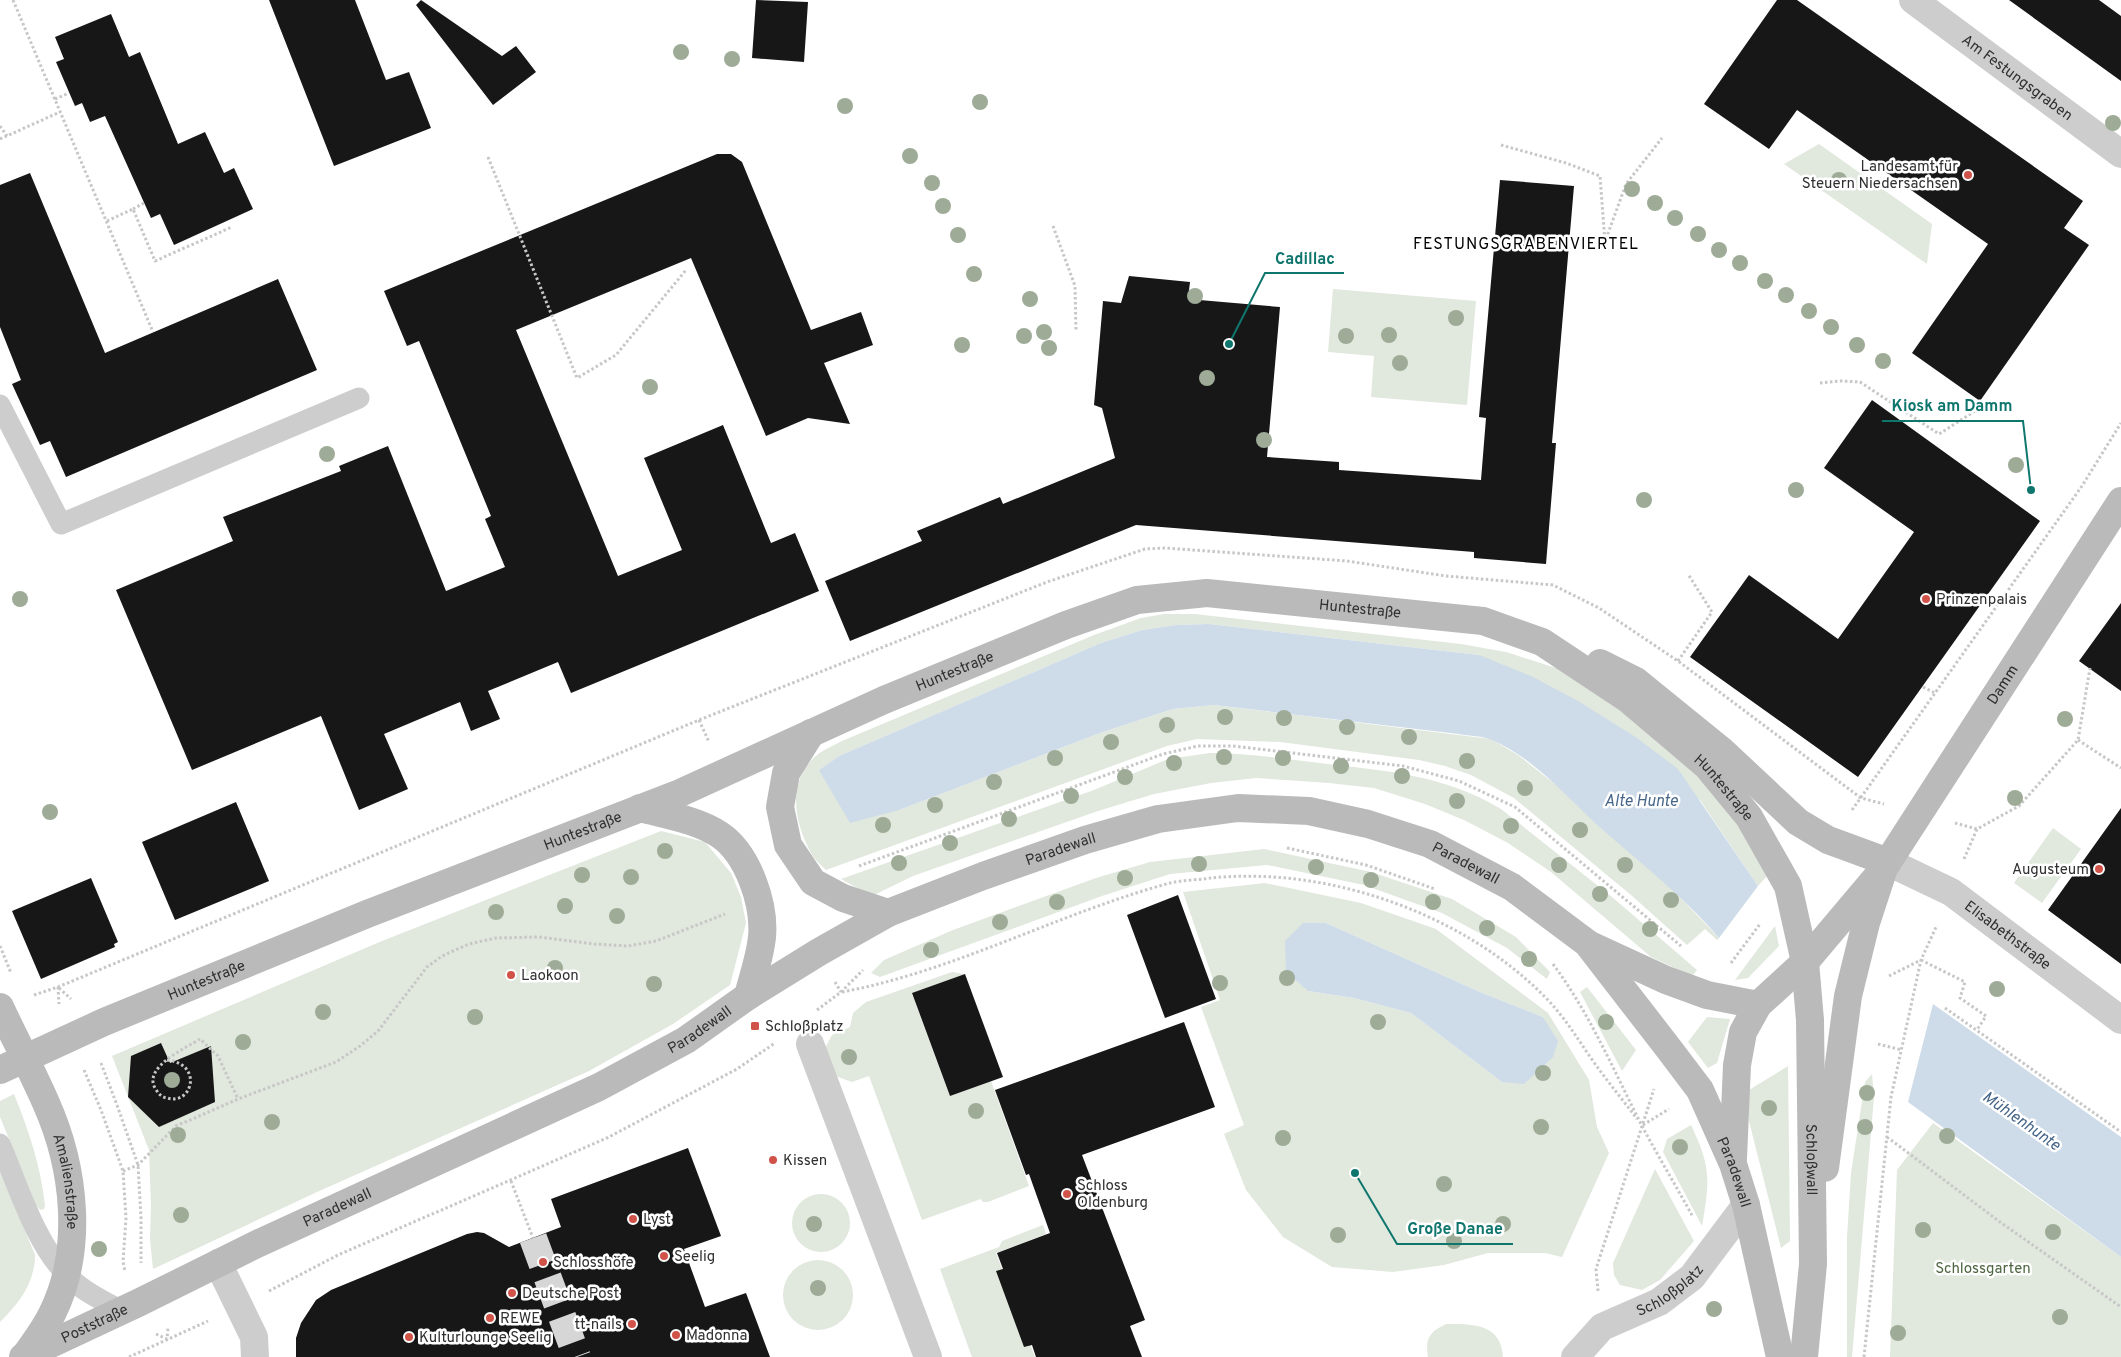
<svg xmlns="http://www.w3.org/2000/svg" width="2121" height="1357" font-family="Overpass,sans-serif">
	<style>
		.green { fill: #e1e8dd; fill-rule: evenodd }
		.water { fill: #cedbe8 }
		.building { fill: #171717 }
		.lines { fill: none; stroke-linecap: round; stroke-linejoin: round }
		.street-tunnel { stroke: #d6d6d6; stroke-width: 28; stroke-dasharray: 28 14; stroke-linecap: butt }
		.path { stroke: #c7c7c7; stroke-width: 3; stroke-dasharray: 2.5 2.5; stroke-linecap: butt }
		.lane { stroke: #cdcdcd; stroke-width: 21 }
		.street { stroke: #cdcdcd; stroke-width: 28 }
		.secondary { stroke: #bababa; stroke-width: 28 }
		.tree { fill: #9eab97 }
		.poi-dot { fill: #d15248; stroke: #fff; stroke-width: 2 }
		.labels { text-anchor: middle; stroke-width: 5; stroke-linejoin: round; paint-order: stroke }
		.street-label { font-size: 15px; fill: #303030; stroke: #fff }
		.poi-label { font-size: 15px; fill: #303030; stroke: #fff; text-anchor: start }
		.park-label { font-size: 15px; fill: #4e6742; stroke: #fff }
		.neighbourhood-label { font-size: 16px; letter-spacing: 1px; fill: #000; stroke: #fff }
		.water-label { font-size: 16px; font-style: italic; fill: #476689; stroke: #fff }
		.leader { fill: none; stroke: #0f766e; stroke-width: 2 }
		.callout-dot { fill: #0f766e; stroke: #fff; stroke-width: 2 }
		.callout-label { font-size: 16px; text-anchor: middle; font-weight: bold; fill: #0f766e; stroke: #fff; stroke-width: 5; stroke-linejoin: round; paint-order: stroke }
	</style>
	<rect width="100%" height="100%" fill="#fff"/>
	<!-- green -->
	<path class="green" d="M1819 144 1932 224 1927 264 1784 164Z
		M1333 289 1476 301 1467 405 1371 397 1374 356 1328 352Z
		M1164 614H1195L1461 644 1506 652 1556 668 1614 702 1692 766 1736 820 1767 876 1758 886 1700 800 1479 655 1209 624 1176 625 1142 630 1101 643 839 756 819 770 899 810 1100 733 1173 709 1214 705 1491 739 1518 755 1556 785 1595 822 1670 887 1719 938 1717 940 1705 929 1687 945 1631 895 1514 798 1471 775 1445 766 1419 760 1280 742 1197 739 1167 746 826 870C821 865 814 859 811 853 793 820 786 777 821 752 827 748 835 745 842 741L1094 635 1141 618Z
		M1210 753C1247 753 1283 759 1320 763 1385 771 1443 774 1501 809L1612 897 1697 970 1692 976 1651 957 1551 872 1508 843 1464 820 1425 804 1374 788 1329 783 1256 778 1211 783 1154 794 1098 811 913 876 874 895 859 889 841 879 1094 790 1168 759Z
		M2053 828 2081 849 2042 903 2014 883Z
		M661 831 705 842 731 873 741 897 746 923 730 985 673 1024 589 1071 317 1192 153 1269 150 1239 151 1206 149 1150 112 1056 382 941Z
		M1264 849 1371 872 1452 899 1516 937 1550 972 1547 979 1507 948 1442 913 1364 885 1267 865 1170 874 1102 896 880 977 871 973 884 960 953 930 1096 878 1150 862Z
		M1265 883 1361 903 1436 929 1548 1013 1589 1080 1597 1127 1609 1153 1562 1257 1545 1253H1488L1444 1265 1393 1272 1332 1267 1283 1237 1246 1190 1224 1134 1244 1125 1201 1007 1220 1000 1183 892ZM1326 923 1480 992 1543 1017 1502 1082 1411 1013 1354 998 1308 991Z
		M1775 926 1779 946 1748 978 1735 980Z
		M952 972 965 974 912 994 950 1096 991 1081 1029 1186 988 1202H983L981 1199 922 1220 869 1076 852 1082 838 1077 827 1066 824 1050 832 1035 850 1027 853 1013 866 1002Z
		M1587 987 1636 1050 1622 1071 1580 992Z
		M1707 1017 1730 1019 1717 1063 1708 1068 1688 1042Z
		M1788 1066 1790 1241 1781 1248 1749 1121V1090Z
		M1872 1074 1874 1097 1852 1357H1847V1237L1851 1173 1865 1082Z
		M14 1094C29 1131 41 1167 45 1206L44 1209 40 1210 36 1205 0 1117V1101Z
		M1933 1123 2121 1257V1357H1890L1897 1170Z
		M1691 1125C1711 1167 1710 1180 1702 1226L1663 1152 1667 1139Z
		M1655 1169 1694 1241 1660 1280 1642 1290 1620 1285 1614 1275 1613 1263Z
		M0 1170 35 1255C35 1283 19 1303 0 1322Z
		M792 1223a29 29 0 1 1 58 0a29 29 0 1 1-58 0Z
		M1043 1225 1046 1234 996 1253 1035 1357H972L940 1269 999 1247 1002 1241Z
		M783 1295a35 35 0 1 1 70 0a35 35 0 1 1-70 0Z
		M1446 1324C1472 1324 1501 1323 1503 1357H1428C1425 1339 1429 1332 1446 1324Z"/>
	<!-- water -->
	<path class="water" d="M1209 624 1479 655 1531 676 1578 701 1637 738 1678 769 1758 886 1719 938C1682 894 1636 860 1593 821 1563 793 1532 757 1492 740 1483 736 1469 736 1459 734L1214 705 1173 709 1100 733 899 810 850 823 819 770 839 756 1101 643 1142 630 1176 625Z
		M1303 923H1326L1480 992 1543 1017 1558 1041 1553 1057 1524 1084 1502 1082 1411 1013 1354 998 1308 991 1286 971 1285 941Z
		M1933 1004 2121 1137V1257L1908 1102Z"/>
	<!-- building -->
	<path class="building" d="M269 0H355L386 80 409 72 431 128 334 166Z
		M421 0 502 56 516 46 536 72 493 105 416 5Z
		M756 0 808 2 804 62 752 58Z
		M1777 0H1797L2083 201 2064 228 2089 245 1980 401 1912 353 1988 244 1797 110 1769 149 1704 104Z
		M2009 0H2099L2121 16V81Z
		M111 14 129 57 140 52 178 144 205 132 224 173 234 168 253 209 174 245 160 214 151 218 105 116 90 122 82 103 75 106 56 62 64 59 55 37Z
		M717 154H731L742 162 811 330 861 312 873 345 824 363 850 424 808 418 766 436 691 258 516 330 618 576 682 550 644 458 723 425 771 543 795 533 819 591 571 693 558 662 488 691 500 719 471 731 460 702 384 734 408 789 359 810 321 716 192 770 116 590 233 541 223 517 341 471 339 466 388 446 446 591 505 567 485 519 491 516 419 341 407 346 384 291Z
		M30 173 105 353 278 279 317 370 66 477 50 441 40 445 12 384 21 380 0 327V185Z
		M1500 180 1574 186 1552 443H1556L1546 564 1474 558V552L1136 525 850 641 825 581 922 541 917 531 1000 497 1003 504 1115 458 1102 408 1094 405 1103 301 1121 303 1129 276 1190 282 1188 299 1280 307 1267 457 1339 462V470L1481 480 1486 418 1479 417Z
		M1872 400 2040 521 1858 777 1690 657 1749 575 1838 639 1914 532 1824 468Z
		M2121 603V691L2079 661Z
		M236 802 269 881 175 920 142 842Z
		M2121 808V964L2048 910Z
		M91 878 118 942 114 944 115 947 41 979 12 911Z
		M1178 895 1216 999 1165 1018 1127 915Z
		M965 974 1003 1077 950 1096 912 993Z
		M1184 1022 1215 1107 1082 1155 1145 1320 1130 1326 1142 1357H1036L1032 1345 1024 1347 996 1271 1003 1269 997 1253 1050 1233 1029 1174 1026 1175 995 1090Z
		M161 1043 170 1063 211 1046 215 1102 159 1127 128 1097 131 1056Z
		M688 1148 721 1236 684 1249 705 1307 746 1293 770 1357H296V1338L301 1323 316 1300 331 1290 467 1234 477 1232 484 1233 509 1247 561 1227 551 1199Z"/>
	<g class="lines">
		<!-- street-tunnel -->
		<path class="street-tunnel" d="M533 1238 577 1357"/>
		<!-- path -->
		<path class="path" d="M13 0 153 332
			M55 99 69 93
			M0 126 7 136
			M0 139 60 112
			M1501 145 1566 163 1600 176 1605 242
			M488 157 577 378 616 355 686 270
			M133 209 144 203
			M107 221 133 209 155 261 232 227
			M1053 226 1075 286 1076 331
			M1606 239 1626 184 1662 138
			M1820 383 1841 381 1860 382 1939 434 1975 411
			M1678 661 1712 612 1688 574
			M1923 687 1935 693
			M699 720 709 742
			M2078 740 2121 768
			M1852 810 2082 486 2121 423
			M1955 823 1977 829
			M1287 848 1366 865 1435 889
			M1964 859 1977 829 2019 806 2078 740 2090 668
			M859 866 1163 754 1198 746H1233L1403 766 1459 781 1515 807 1681 946
			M0 946 11 973
			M1921 960 1965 982 1960 998 1986 1016 1977 1030
			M1731 963 1760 924
			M1553 964C1590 1014 1614 1071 1642 1126 1658 1156 1676 1186 1693 1217
			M1889 976 1921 960
			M835 982 841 992
			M58 987 59 1004
			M59 988 71 999
			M842 992C955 971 1059 913 1170 883 1183 880 1198 880 1211 878 1327 866 1462 913 1544 996 1564 1016 1577 1038 1593 1061 1607 1081 1623 1100 1637 1119
			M34 995 58 987 699 720 1047 582 1145 549 1165 548 1347 561 1446 576 1553 585 1599 608 1678 661 1861 798 1884 804
			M1945 1008 2121 1132
			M817 1010 841 992 863 970
			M1878 1044 1902 1050
			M167 1060C204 1064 192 1106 167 1098 161 1097 158 1093 155 1088 143 1067 186 1048 200 1039L218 1056 238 1099
			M101 1063 117 1105 138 1165 141 1218V1263
			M84 1070 101 1110 123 1171 126 1218 123 1262 125 1271
			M1643 1125 1669 1109
			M1887 1137 2000 1222 2121 1307
			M123 1171 138 1165 176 1126 238 1099 336 1062 360 1046 378 1031 427 967 442 956 469 944 496 938 539 937 594 944 628 946 656 941 725 914
			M511 1181 533 1238
			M269 1291 338 1255 607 1138 737 1069 775 1043
			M1598 1291 1596 1269 1654 1089
			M156 1334 167 1339 168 1328
			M129 1357 208 1321
			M1864 1357 1891 1097 1921 960 1937 925"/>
		<!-- lane -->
		<path class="lane" d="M0 405 61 524 359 398
			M0 1144C18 1185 35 1243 67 1275 82 1291 103 1301 122 1311"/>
		<!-- street -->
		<g class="street">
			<path id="s1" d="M1913 0 2121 154"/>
			<path id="s2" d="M1888 862 1951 892 2121 1020"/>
			<path d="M810 1044 928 1357"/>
			<path d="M218 1263 254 1337 255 1357"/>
			<path id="s3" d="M1575 1357 1602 1327 1659 1302 1692 1277 1746 1205"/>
		</g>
		<!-- secondary -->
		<g class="secondary">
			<path d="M1600 663 1636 681 1721 750 1798 822 1828 840 1888 862"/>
			<path d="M811 733 786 773 780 807 788 845 813 882 843 898 888 913"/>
			<path d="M640 808C666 815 698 820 720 835 748 854 765 904 762 937 760 957 753 976 748 996"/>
			<path d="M1590 945 1666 980 1707 995 1758 1005"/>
			<path id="s4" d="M0 1007C15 1039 32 1071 46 1103 75 1168 84 1250 52 1314 45 1329 34 1343 25 1356"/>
			<path id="s5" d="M0 1070 104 1022 367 914 680 793 884 700 1066 625 1137 600 1207 593 1483 621 1542 642 1628 699 1707 766 1749 817 1788 886 1805 962 1810 1020 1813 1264 1804 1357"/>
			<path d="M1733 1158 1737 1065 1743 1032 1758 1005 1805 962 1875 879"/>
			<path id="s6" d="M1825 1168 1848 996 1866 923 1884 868 2121 501"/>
			<path id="s7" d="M23 1357 138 1303 259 1243 599 1087 686 1040 748 996 819 952 888 913 983 876 1085 840 1158 819 1238 808 1309 811 1368 824 1430 844 1512 887 1587 943 1669 1049 1700 1090 1733 1164 1746 1205 1780 1357"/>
		</g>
	</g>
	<!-- trees -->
	<g class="tree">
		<circle cx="681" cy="52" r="8"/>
		<circle cx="732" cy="59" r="8"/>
		<circle cx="980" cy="102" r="8"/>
		<circle cx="845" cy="106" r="8"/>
		<circle cx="2113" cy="123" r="8"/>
		<circle cx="910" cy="156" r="8"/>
		<circle cx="1839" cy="180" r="8"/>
		<circle cx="932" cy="183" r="8"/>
		<circle cx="1632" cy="189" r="8"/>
		<circle cx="1655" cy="203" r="8"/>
		<circle cx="943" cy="206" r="8"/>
		<circle cx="1675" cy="218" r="8"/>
		<circle cx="1698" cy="234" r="8"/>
		<circle cx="958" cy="235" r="8"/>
		<circle cx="1719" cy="250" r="8"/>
		<circle cx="1740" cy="263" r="8"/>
		<circle cx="974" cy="274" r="8"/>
		<circle cx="1765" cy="281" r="8"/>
		<circle cx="1786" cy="295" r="8"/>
		<circle cx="1195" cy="296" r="8"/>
		<circle cx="1030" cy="299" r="8"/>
		<circle cx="1809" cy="311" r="8"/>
		<circle cx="1456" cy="318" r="8"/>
		<circle cx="1831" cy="327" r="8"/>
		<circle cx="1044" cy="332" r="8"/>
		<circle cx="1389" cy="335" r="8"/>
		<circle cx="1024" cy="336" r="8"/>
		<circle cx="1346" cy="336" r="8"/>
		<circle cx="962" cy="345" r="8"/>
		<circle cx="1857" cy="345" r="8"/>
		<circle cx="1049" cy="348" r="8"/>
		<circle cx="1883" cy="361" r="8"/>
		<circle cx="1400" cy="363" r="8"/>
		<circle cx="1207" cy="378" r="8"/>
		<circle cx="650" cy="387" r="8"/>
		<circle cx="1264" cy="440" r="8"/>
		<circle cx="327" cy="454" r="8"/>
		<circle cx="2016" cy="465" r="8"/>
		<circle cx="1796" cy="490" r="8"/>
		<circle cx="1644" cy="500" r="8"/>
		<circle cx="20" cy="599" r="8"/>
		<circle cx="1225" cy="717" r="8"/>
		<circle cx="1284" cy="718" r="8"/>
		<circle cx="2065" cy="719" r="8"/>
		<circle cx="1167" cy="725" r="8"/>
		<circle cx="1347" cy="727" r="8"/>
		<circle cx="1409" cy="737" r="8"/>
		<circle cx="1111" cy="742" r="8"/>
		<circle cx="1224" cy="757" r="8"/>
		<circle cx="1055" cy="758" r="8"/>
		<circle cx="1283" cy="758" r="8"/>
		<circle cx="1467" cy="761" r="8"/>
		<circle cx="1174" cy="763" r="8"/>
		<circle cx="1341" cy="766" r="8"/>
		<circle cx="1402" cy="776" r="8"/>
		<circle cx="1125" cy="777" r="8"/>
		<circle cx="994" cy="782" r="8"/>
		<circle cx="1525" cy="788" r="8"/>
		<circle cx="1071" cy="796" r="8"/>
		<circle cx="2015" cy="798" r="8"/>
		<circle cx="1457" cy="801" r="8"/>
		<circle cx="935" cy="805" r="8"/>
		<circle cx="50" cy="812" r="8"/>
		<circle cx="1009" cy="819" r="8"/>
		<circle cx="883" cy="825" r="8"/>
		<circle cx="1511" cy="826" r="8"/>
		<circle cx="1580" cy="830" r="8"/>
		<circle cx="950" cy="843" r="8"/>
		<circle cx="665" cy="851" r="8"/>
		<circle cx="899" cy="863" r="8"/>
		<circle cx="1199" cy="864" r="8"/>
		<circle cx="1559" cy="865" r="8"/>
		<circle cx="1625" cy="865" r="8"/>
		<circle cx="1316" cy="867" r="8"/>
		<circle cx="582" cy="875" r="8"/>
		<circle cx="631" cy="877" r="8"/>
		<circle cx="1125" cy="878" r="8"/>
		<circle cx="1371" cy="880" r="8"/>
		<circle cx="1600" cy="894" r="8"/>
		<circle cx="1671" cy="900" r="8"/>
		<circle cx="1057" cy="902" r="8"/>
		<circle cx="1433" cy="902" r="8"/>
		<circle cx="565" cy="906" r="8"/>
		<circle cx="496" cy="912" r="8"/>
		<circle cx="617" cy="916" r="8"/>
		<circle cx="1000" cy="922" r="8"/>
		<circle cx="1487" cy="928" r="8"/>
		<circle cx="1650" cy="929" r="8"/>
		<circle cx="931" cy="950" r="8"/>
		<circle cx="1529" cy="959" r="8"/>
		<circle cx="555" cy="968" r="8"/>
		<circle cx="1287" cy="978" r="8"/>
		<circle cx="1220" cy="983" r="8"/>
		<circle cx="654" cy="984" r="8"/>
		<circle cx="1997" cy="989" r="8"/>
		<circle cx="323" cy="1012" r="8"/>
		<circle cx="475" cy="1017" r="8"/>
		<circle cx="1378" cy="1022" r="8"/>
		<circle cx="1606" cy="1022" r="8"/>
		<circle cx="243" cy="1042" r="8"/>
		<circle cx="849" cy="1057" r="8"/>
		<circle cx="1543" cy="1073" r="8"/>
		<circle cx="172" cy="1080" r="8"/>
		<circle cx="1867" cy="1093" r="8"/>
		<circle cx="1769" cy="1108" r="8"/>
		<circle cx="976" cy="1111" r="8"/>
		<circle cx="272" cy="1122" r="8"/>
		<circle cx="1541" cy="1127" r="8"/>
		<circle cx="1865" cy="1127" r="8"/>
		<circle cx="178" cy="1135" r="8"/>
		<circle cx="1947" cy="1136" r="8"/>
		<circle cx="1283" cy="1138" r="8"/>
		<circle cx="1680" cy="1147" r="8"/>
		<circle cx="1444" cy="1184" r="8"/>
		<circle cx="181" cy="1215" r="8"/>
		<circle cx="814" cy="1224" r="8"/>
		<circle cx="1503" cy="1224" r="8"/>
		<circle cx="1923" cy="1230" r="8"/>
		<circle cx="2053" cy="1232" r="8"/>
		<circle cx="1338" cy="1235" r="8"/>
		<circle cx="1454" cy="1241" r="8"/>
		<circle cx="99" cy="1249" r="8"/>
		<circle cx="818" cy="1288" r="8"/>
		<circle cx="1714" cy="1309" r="8"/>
		<circle cx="2060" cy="1317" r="8"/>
		<circle cx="1898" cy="1333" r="8"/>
	</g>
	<!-- markers -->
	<g class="poi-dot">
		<circle cx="1968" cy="175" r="5"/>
		<circle cx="1926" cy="599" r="5"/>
		<circle cx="2099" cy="869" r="5"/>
		<circle cx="511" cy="975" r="5"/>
		<rect x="750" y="1021" width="10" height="10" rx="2.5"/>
		<circle cx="773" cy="1160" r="5"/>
		<circle cx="1067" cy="1194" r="5"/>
		<circle cx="633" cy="1219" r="5"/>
		<circle cx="664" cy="1256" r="5"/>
		<circle cx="543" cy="1262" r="5"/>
		<circle cx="512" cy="1293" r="5"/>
		<circle cx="490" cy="1318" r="5"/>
		<circle cx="632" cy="1324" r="5"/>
		<circle cx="676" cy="1335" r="5"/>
		<circle cx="409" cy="1337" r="5"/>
	</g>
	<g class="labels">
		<!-- street labels -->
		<g class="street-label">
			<text dy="5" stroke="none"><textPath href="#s1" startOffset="130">Am Festungsgraben</textPath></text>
			<text dy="5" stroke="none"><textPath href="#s5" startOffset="1455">Huntestraße</textPath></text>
			<text dy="5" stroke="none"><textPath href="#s5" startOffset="1035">Huntestraße</textPath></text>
			<text dy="5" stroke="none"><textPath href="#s6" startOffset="525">Damm</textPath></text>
			<text dy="5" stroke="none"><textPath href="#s5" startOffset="1875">Huntestraße</textPath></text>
			<text dy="5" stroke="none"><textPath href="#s5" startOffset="630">Huntestraße</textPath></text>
			<text dy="5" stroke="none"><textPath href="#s7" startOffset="1158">Paradewall</textPath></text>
			<text dy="5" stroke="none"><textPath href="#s7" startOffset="1578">Paradewall</textPath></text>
			<text dy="5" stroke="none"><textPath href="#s2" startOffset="141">Elisabethstraße</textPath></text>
			<text dy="5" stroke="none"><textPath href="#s5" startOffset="225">Huntestraße</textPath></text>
			<text dy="5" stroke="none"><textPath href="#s7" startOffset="752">Paradewall</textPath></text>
			<text dy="5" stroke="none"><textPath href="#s5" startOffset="2269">Schloßwall</textPath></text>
			<text dy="5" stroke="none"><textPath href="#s7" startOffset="1998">Paradewall</textPath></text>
			<text dy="5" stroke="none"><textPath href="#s4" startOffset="188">Amalienstraße</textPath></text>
			<text dy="5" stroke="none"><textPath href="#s7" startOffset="348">Paradewall</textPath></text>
			<text dy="5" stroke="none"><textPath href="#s3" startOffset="118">Schloßplatz</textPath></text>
			<text dy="5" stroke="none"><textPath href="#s7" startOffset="79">Poststraße</textPath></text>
		</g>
		<!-- poi labels -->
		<g class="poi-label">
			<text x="1958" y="171" text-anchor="end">Landesamt für<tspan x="1958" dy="17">Steuern Niedersachsen</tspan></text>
			<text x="1936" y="604">Prinzenpalais</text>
			<text x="2089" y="874" text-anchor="end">Augusteum</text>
			<text x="521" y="980">Laokoon</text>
			<text x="765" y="1031">Schloßplatz</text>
			<text x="783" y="1165">Kissen</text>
			<text x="1077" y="1190">Schloss<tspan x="1077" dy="17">Oldenburg</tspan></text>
			<text x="643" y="1224">Lyst</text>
			<text x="674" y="1261">Seelig</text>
			<text x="553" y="1267">Schlosshöfe</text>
			<text x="522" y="1298">Deutsche Post</text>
			<text x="500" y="1323">REWE</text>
			<text x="622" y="1329" text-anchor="end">tt-nails</text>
			<text x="686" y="1340">Madonna</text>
			<text x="419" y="1342">Kulturlounge Seelig</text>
		</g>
		<!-- park labels -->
		<g class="park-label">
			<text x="1983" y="1273">Schlossgarten</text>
		</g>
		<!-- neighbourhood labels -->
		<g class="neighbourhood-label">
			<text x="1526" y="249">FESTUNGSGRABENVIERTEL</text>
		</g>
		<!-- water labels -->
		<g class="water-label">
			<text x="1641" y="806">Alte Hunte</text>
			<text transform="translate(2022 1120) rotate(35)" y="6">Mühlenhunte</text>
		</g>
	</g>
	<!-- callouts -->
	<path class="leader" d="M1229 344L1265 273H1344M2031 490L2023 421H1882M1355 1173L1397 1244H1513"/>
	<g class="callout-dot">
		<circle cx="1229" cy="344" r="5"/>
		<circle cx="2031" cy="490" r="5"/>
		<circle cx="1355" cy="1173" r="5"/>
	</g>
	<g class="callout-label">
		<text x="1305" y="264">Cadillac</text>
		<text x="1952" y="411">Kiosk am Damm</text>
		<text x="1455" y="1234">Große Danae</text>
	</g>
</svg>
